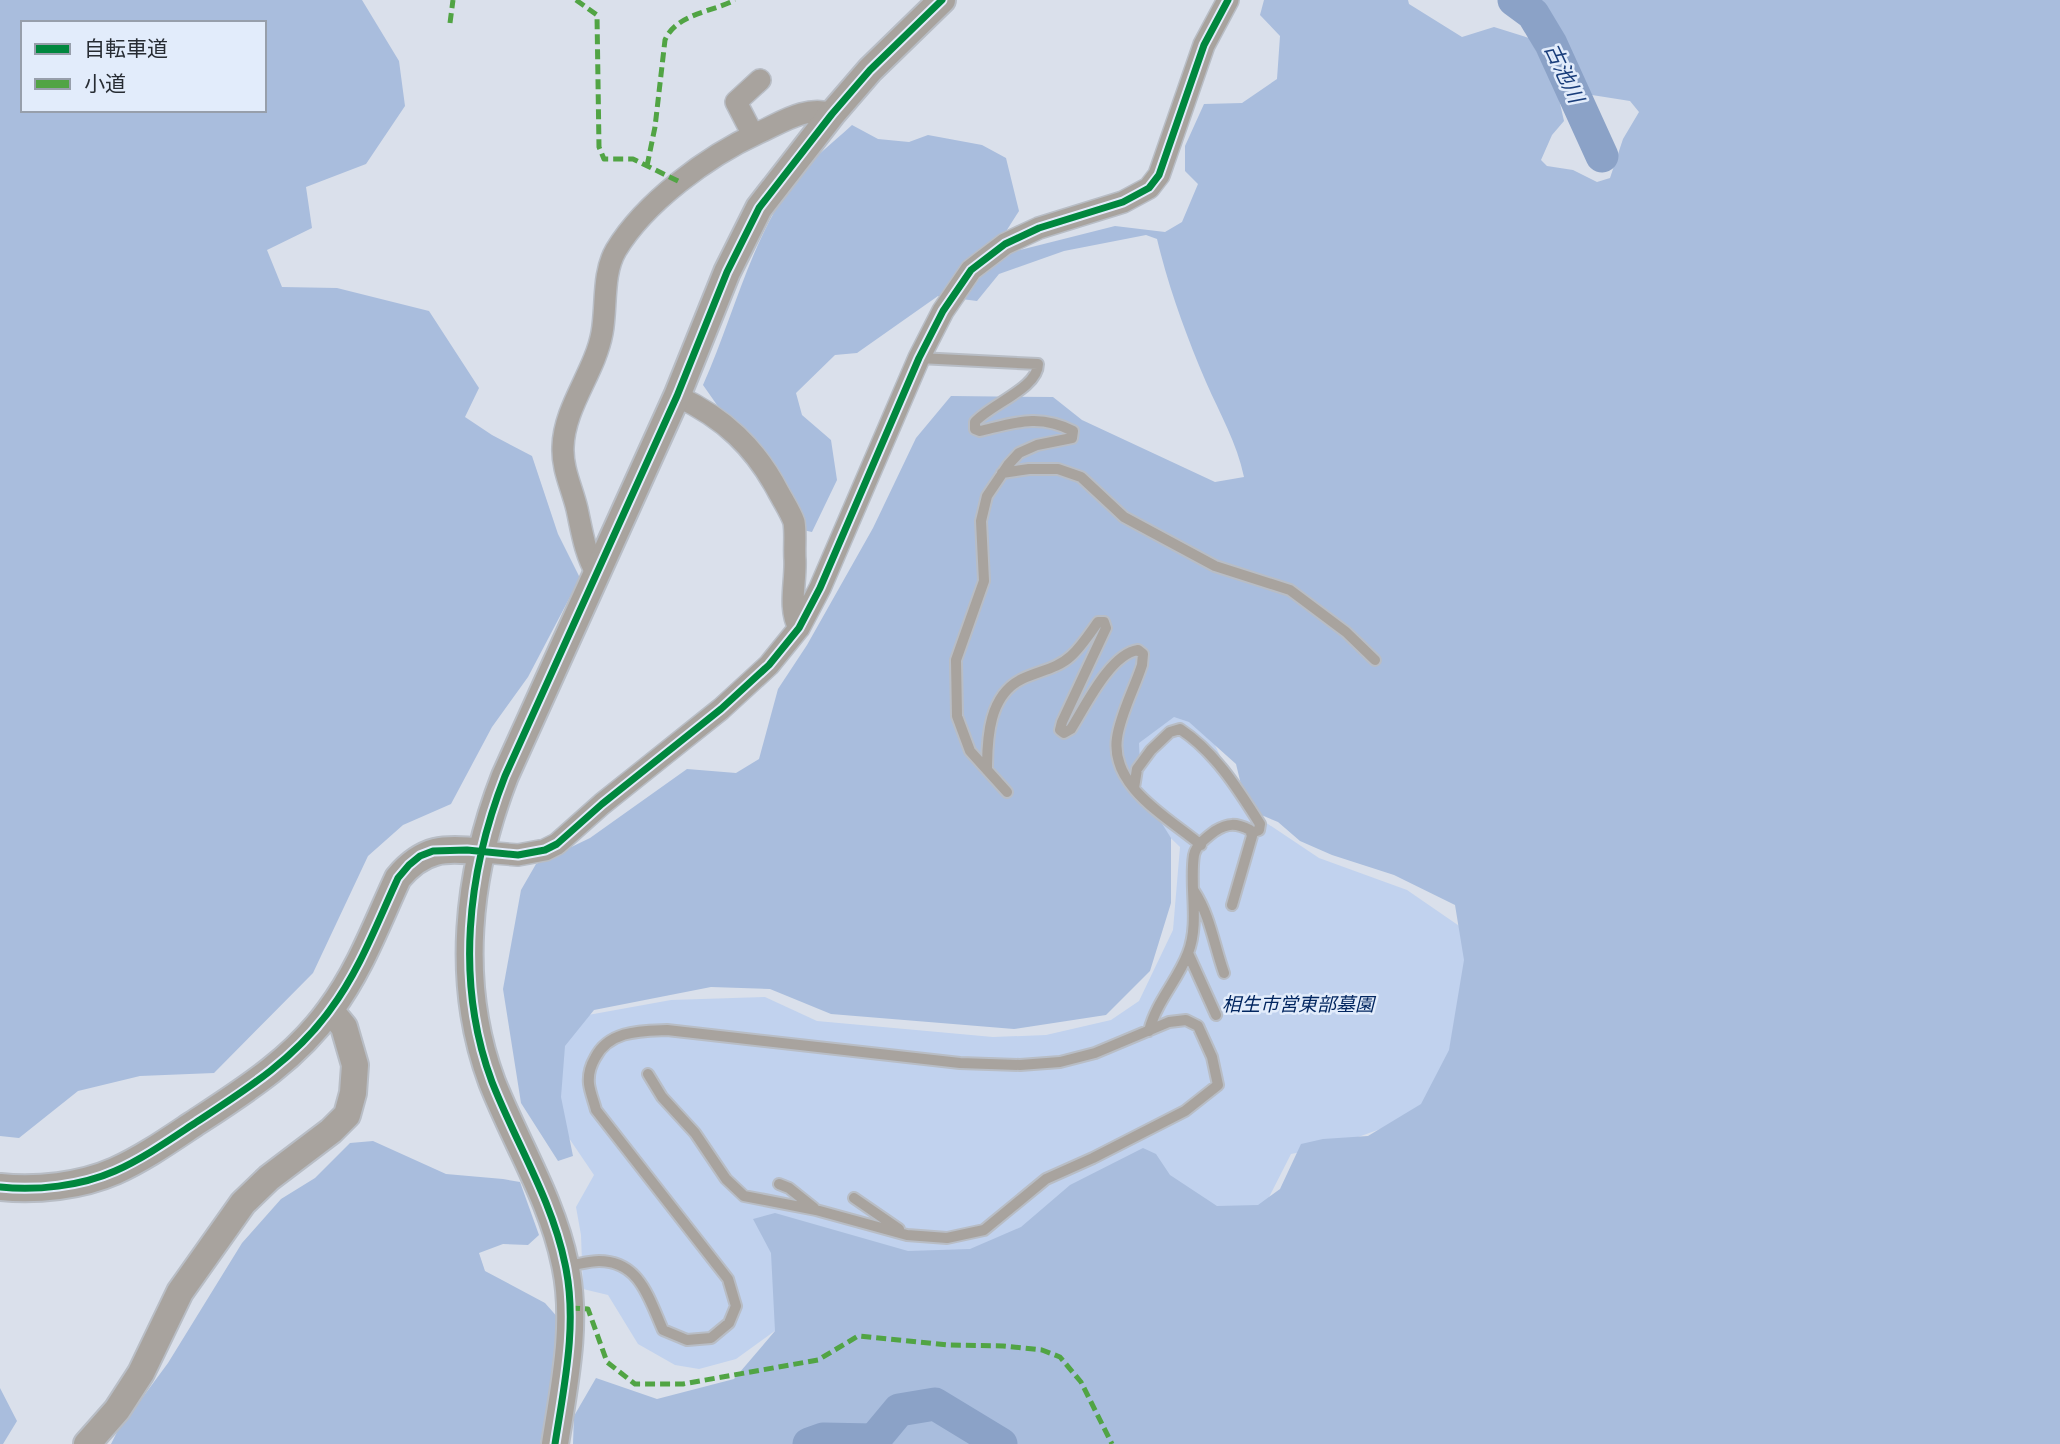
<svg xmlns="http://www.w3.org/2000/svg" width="2060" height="1444" font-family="'Times New Roman','Noto Sans JP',serif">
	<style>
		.green { fill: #c1d2ee }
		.forest { fill: #a9bddd; fill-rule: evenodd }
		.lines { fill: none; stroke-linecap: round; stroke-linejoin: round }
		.river { stroke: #8ba2c7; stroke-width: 33 }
		.service-casing { stroke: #b8bdc5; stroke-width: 14 }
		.minor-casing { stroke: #b8bdc5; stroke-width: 24 }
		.tertiary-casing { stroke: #b8bdc5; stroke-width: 30 }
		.service { stroke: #a8a39e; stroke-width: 10 }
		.minor { stroke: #a8a39e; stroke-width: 21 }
		.tertiary { stroke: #a8a39e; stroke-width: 26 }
		.quiet { stroke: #51a444; stroke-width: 5; stroke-dasharray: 10 5; stroke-linecap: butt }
		.cycleway-casing { stroke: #e2ecfb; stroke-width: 11 }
		.cycleway { stroke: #00873e; stroke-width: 7 }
		.labels { text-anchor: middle; stroke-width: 5; stroke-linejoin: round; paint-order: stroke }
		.park-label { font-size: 19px; font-style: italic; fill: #022660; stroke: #e2ecfb }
		.water-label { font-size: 21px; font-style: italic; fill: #1a3e7b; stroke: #e2ecfb }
	</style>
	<rect width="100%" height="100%" fill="#dae0eb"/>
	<!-- green -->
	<path class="green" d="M1058 685 1200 714 1227 770 1265 822 1319 858 1407 890 1468 932 1465 993 1441 1085 1419 1115 1336 1145 1291 1154 1263 1209 997 1250 787 1322 736 1359 699 1369 675 1365 638 1344 608 1295 583 1289 581 1235 576 1207 594 1175 556 1119 563 1033 577 1017 671 1000 765 997 817 1021 993 1037 1046 1035 1111 1020 1139 1001 1173 930 1180 847 1114 783Z"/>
	<!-- forest -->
	<path class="forest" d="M0 0H362L399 61 405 106 366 164 306 187 312 228 267 250 282 287 337 288 429 311 479 388 465 417 492 435 532 456 558 534 580 578 528 677 492 727 451 804 403 825 368 856 313 973 214 1073 140 1076 78 1091 19 1138 0 1136ZM23 23H264V110H23Z
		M1264 0H1408L1409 4 1462 37 1494 27 1529 38 1556 86 1564 121 1552 135 1541 160 1547 166 1573 170 1597 182 1610 178 1623 139 1639 112 1630 101 1592 95 1564 49 1539 0H2060V1444H573L574 1416 596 1378 657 1399 734 1379 775 1331 771 1253 753 1219 775 1213 908 1251 970 1249 1021 1227 1070 1185 1143 1148 1156 1154 1170 1175 1217 1206 1258 1205 1280 1189 1301 1144 1323 1139 1368 1136 1421 1104 1449 1050 1464 960 1455 905 1394 875 1332 855 1300 841 1278 822 1247 809 1236 764 1189 722 1174 717 1139 743 1141 790 1171 838V903L1150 971 1106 1015 1014 1029 831 1014 770 989 711 987 594 1010 565 1046 561 1097 573 1156 558 1161 521 1103 503 989 521 890 536 864 590 838 687 769 736 773 759 759 778 689 807 645 873 528 916 438 951 396 1053 397 1082 420 1215 482 1244 477C1237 443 1220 414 1206 382 1186 335 1169 289 1157 239L1146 235 1064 251 999 274 977 301 938 296 857 353 835 355 796 393 802 415 831 440 837 480 812 532 798 529 760 450 717 405 703 385C733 318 750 242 793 182 808 161 833 143 852 125L878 139 909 142 928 135 982 145 1006 158 1019 211 1005 233 1012 252 1115 226 1165 232 1182 222 1198 184 1185 171V146L1204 104 1242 103 1277 79 1280 36 1260 15Z
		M373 1141 446 1174 503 1179 520 1182 539 1235 528 1245 503 1244 479 1253 485 1271 545 1303 560 1320 553 1382 540 1444H111L117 1432 168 1363 242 1243 281 1199 315 1178 350 1143Z
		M0 1388 17 1421 3 1444H0Z"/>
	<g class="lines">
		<!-- river -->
		<path class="river" d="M1514 0 1533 14 1551 44 1602 156
			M809 1444 823 1439 874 1440 899 1410 935 1404 1001 1444"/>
		<defs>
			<path id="service" d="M919 358 1038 364C1038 388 991 404 975 422V429L980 431C1014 423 1039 413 1073 431L1072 438 1037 445 1019 453 1008 465 987 496 981 521 984 581 956 660 957 716 970 751 1007 792
				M1002 473 1029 469H1058L1081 477 1124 517 1215 566 1290 590 1346 632 1375 660
				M987 770C987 737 989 695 1022 679 1038 671 1057 669 1071 656 1081 647 1090 633 1098 622H1104L1106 628 1062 722 1060 730 1064 733 1071 729C1085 707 1110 654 1138 650L1143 654 1142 665C1135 687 1120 715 1117 738 1110 787 1169 818 1201 845
				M1134 788 1137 769 1151 750 1170 732 1180 729C1215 752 1238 789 1260 824L1259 830 1251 833
				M1194 891C1210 915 1214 945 1224 973
				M1188 953 1216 1015
				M1149 1031C1156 1002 1178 980 1188 953 1200 922 1189 887 1194 855 1196 845 1207 837 1215 831 1228 823 1236 823 1250 830L1252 836 1232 905
				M779 1184 789 1188 814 1208
				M854 1198 899 1229
				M566 1266C577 1265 588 1261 599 1261 640 1261 649 1299 663 1330L687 1340 711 1338 729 1323 736 1306 728 1279 596 1110C594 1102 590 1092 589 1084 588 1075 591 1065 595 1058 609 1030 641 1031 667 1030L960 1063 1020 1065 1060 1062 1095 1053 1169 1022 1186 1020 1198 1026 1212 1057 1218 1085 1185 1111 1093 1158 1046 1179 984 1230 947 1238 907 1235 816 1210 744 1196 726 1179 695 1133 662 1097 648 1074"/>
			<path id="minor" d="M753 135 736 102 760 80
				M677 396C724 418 755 447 779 493 784 502 791 513 794 522 796 534 794 548 795 560 796 583 788 607 799 628
				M597 574C585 554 582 532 577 509 572 488 562 469 563 447 564 407 595 372 602 333 607 306 602 274 616 250 645 202 708 156 758 133 781 123 806 105 832 114
				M482 852 518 855 545 850 557 844 602 804 721 709 769 665 799 628 820 588 919 358 943 311 971 270 1005 244 1039 228 1123 202 1149 188 1159 175 1204 45 1228 0"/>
			<path id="tertiary" d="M0 1187C36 1191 81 1186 115 1171 142 1159 168 1141 192 1125 244 1091 294 1060 330 1010 360 970 377 923 398 878 423 848 445 847 482 852
				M87 1444 117 1410 141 1373 180 1292 243 1203 269 1178 331 1131 347 1115 353 1093 355 1065 344 1027 330 1010
				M555 1444C564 1386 578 1323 565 1264 552 1200 516 1143 492 1082 455 983 467 873 505 776L677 396 727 272 759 208 832 114 870 70 942 0"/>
		</defs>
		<!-- service casing -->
		<use href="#service" class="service-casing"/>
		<!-- minor casing -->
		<use href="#minor" class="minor-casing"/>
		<!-- tertiary casing -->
		<use href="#tertiary" class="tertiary-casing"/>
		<!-- service -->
		<use href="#service" class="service"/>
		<!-- minor -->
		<use href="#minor" class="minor"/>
		<!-- tertiary -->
		<use href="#tertiary" class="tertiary"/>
		<!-- quiet -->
		<path class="quiet" d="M576 0 597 15 599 147 604 159H633L682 183
			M450 23 453 0
			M647 166 655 127 665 40C676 14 712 12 735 0
			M570 1308 588 1309 607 1362 635 1384H683L818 1360 858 1336 949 1345 1003 1346 1042 1350 1060 1357 1081 1382 1112 1444"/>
		<defs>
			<path id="cycleway" d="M0 1187C36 1191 81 1186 115 1171 142 1159 168 1141 192 1125 244 1091 294 1060 330 1010 360 970 377 923 398 878L409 865 420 856 433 851 467 850 518 855 545 850 557 844 602 804 721 709 769 665 799 628 820 588 919 358 943 311 971 270 1005 244 1039 228 1123 202 1149 188 1159 175 1204 45 1228 0
				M555 1444C564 1386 578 1323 565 1264 552 1200 516 1143 492 1082 455 983 467 873 505 776L677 396 727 272 759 208 832 114 870 70 942 0"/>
		</defs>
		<!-- cycleway casing -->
		<use href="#cycleway" class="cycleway-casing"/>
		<!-- cycleway -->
		<use href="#cycleway" class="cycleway"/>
	</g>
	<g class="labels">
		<!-- park labels -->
		<g class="park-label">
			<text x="1298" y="1011">相生市営東部墓園</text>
		</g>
		<!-- water labels -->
		<g class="water-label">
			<text transform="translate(1564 73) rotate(65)" y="7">古池川</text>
		</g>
	</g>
	<!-- legend -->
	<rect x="21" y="21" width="245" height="91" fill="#e2ecfb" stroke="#979fab" stroke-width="2"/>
	<rect x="35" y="44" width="35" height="10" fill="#00873e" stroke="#979fab" stroke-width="2"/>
	<text x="84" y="56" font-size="21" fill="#272c33">自転車道</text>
	<rect x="35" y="79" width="35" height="10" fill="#51a444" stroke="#979fab" stroke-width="2"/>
	<text x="84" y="91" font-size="21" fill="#272c33">小道</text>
</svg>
